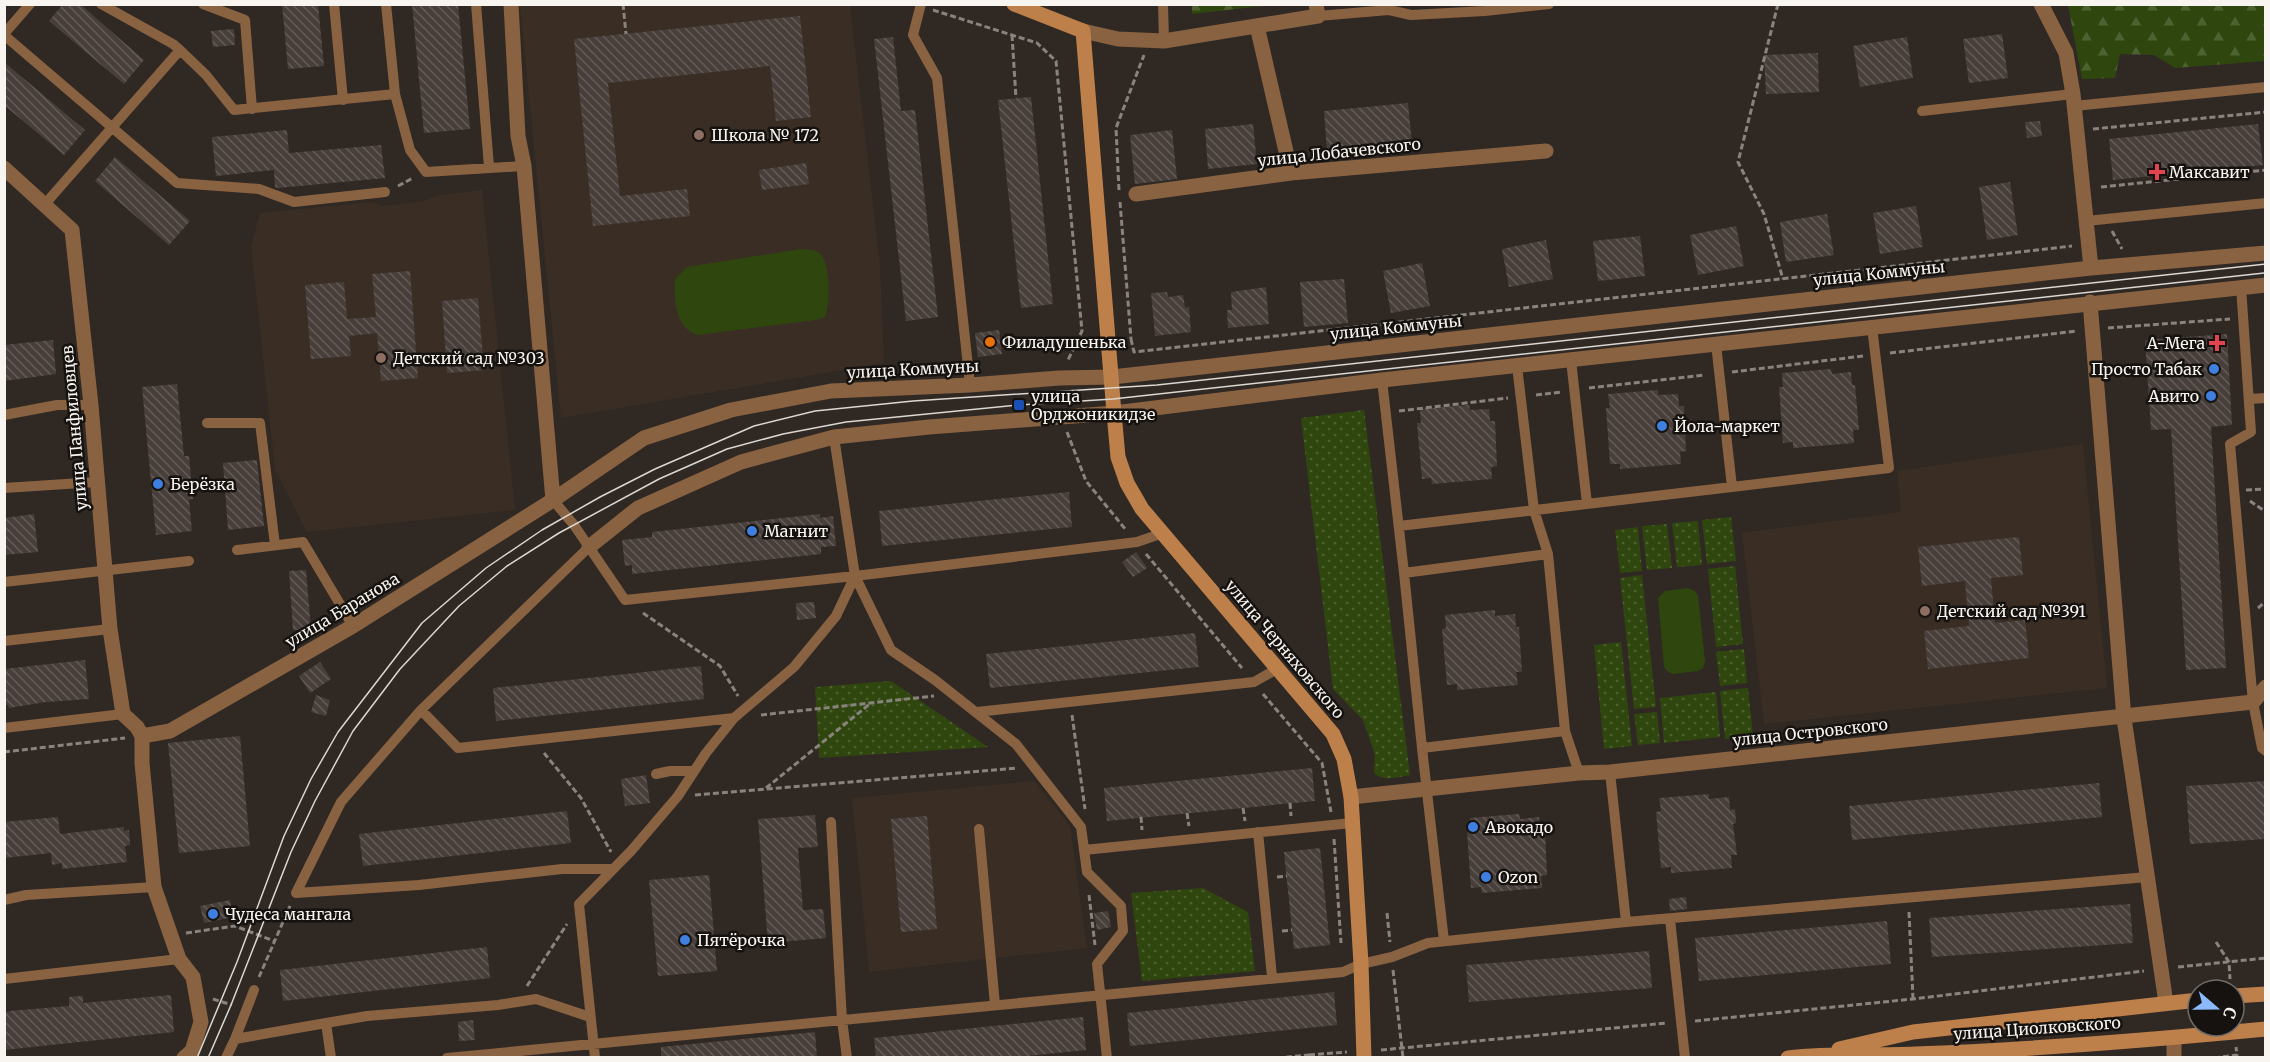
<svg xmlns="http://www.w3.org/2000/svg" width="2270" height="1062" font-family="Merriweather,serif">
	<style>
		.built { fill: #3a2e24 }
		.grass { fill: url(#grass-dots) }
		.forest { fill: url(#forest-firs) }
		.garden { fill: #2f470e }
		.building { fill: url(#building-back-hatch) }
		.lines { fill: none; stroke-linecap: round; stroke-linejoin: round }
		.path { stroke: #89837e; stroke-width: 3; stroke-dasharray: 6 3; stroke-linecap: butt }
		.lane { stroke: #896242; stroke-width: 10 }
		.street { stroke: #896242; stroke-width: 15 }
		.secondary { stroke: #be804b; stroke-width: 15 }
		.tram { stroke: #dbd7d3; stroke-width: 1.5 }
		.education-dot { fill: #8d6e63; stroke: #15120f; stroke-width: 2 }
		.health-dot { fill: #e0444e; stroke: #15120f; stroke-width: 2 }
		.food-dot { fill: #e8710a; stroke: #15120f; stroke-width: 2 }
		.shop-dot { fill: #3f7fe0; stroke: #15120f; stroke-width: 2 }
		.transit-dot { fill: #1a4fb4; stroke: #15120f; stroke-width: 2 }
		.labels { text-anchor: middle; stroke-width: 5; stroke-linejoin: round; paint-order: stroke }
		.poi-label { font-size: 16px; fill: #f8f4f0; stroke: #15120f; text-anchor: start }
		.street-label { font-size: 16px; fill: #f8f4f0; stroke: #15120f }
	</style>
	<defs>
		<pattern id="grass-dots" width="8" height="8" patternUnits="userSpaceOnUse" patternTransform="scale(1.5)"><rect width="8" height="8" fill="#2f470e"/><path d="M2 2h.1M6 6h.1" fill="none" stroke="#4e6231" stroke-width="1.8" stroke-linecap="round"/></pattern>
		<pattern id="forest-firs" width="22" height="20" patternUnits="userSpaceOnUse" patternTransform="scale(1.5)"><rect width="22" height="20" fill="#2f470e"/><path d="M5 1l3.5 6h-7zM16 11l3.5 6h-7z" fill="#4e6231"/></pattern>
		<pattern id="building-back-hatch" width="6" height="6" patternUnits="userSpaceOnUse" patternTransform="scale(1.5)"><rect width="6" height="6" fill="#483f3b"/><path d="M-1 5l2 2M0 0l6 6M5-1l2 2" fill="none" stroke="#635b58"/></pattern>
	</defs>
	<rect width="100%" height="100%" fill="#302823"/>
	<!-- built -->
	<path class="built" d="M520 5H850L880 266 884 363 561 418Z
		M482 190 515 510 307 532 275 470 251 246 260 213 373 202 381 206 424 201 440 195Z
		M2083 444 2107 688 1764 724 1742 533 1901 512 1897 471Z
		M1034 781 1070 826 1087 948 869 972 852 798Z"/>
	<!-- grass -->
	<path class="grass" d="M1364 410 1410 775C1398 777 1383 782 1374 773L1375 755 1363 720 1333 689 1301 418Z
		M1731 517 1736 561 1707 564 1702 520Z
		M1698 521 1702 565 1677 567 1672 523Z
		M1667 524 1672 568 1647 570 1642 526Z
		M1638 527 1642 571 1620 573 1615 530Z
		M1735 566 1743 644 1716 647 1708 569Z
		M1642 575 1656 707 1634 709 1620 578Z
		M1621 642 1632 746 1604 749 1594 645Z
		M1744 649 1747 683 1720 686 1716 652Z
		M891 681 988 747 819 758 815 687Z
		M1748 688 1753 736 1725 739 1720 691Z
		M1716 692 1720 737 1664 743 1660 698Z
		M1657 712 1660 743 1638 745 1634 714Z
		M1203 888 1248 912 1255 971 1142 981 1131 893Z"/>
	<!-- forest -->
	<path class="forest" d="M1192 4H1271V5L1192 14Z
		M2068 5H2265V61L2175 68 2154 55 2120 54 2115 78 2082 79Z"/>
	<!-- garden -->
	<path class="garden" d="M801 249C807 250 814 249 819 253 831 261 830 304 825 317L816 320 697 335C675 327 674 299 675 279L687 267Z
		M1688 588 1695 591 1698 596 1705 661 1703 668 1698 671 1673 674 1668 672 1664 667 1658 598 1665 591Z"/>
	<!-- building -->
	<path class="building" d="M63 4H80L144 60 124 84 49 21Z
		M282 4H318L324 66 288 69Z
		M412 4H458L470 129 424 133Z
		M800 16 811 117 776 121 770 66 608 83 620 196 687 189 690 216 593 226 574 39Z
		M234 29 235 45 213 47 211 31Z
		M2002 34 2008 78 1969 83 1963 39Z
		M893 37 901 111 915 110 938 317 906 321 874 39Z
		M1907 37 1913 78 1860 87 1853 46Z
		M1818 53 1819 92 1766 94 1764 55Z
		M4 62 85 130 64 155 4 105Z
		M1031 97 1053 304 1021 308 998 100Z
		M1408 103 1412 144 1327 151 1324 111Z
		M2040 121 2042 136 2027 138 2025 122Z
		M1253 124 1257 164 1208 169 1205 129Z
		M2258 124 2263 165 2113 180 2109 139Z
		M287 130 289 153 381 145 385 178 278 188 275 187 274 170 216 176 212 137Z
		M1172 130 1177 179 1135 184 1130 135Z
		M115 157 190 221 169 245 95 181Z
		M806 163 809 184 762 190 759 170Z
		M2010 182 2018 235 1987 240 1979 187Z
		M1916 206 1923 247 1880 254 1873 213Z
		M1827 214 1834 255 1786 262 1780 222Z
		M1736 226 1744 266 1698 275 1690 235Z
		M1640 236 1645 276 1598 281 1593 241Z
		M1546 240 1553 279 1509 287 1502 249Z
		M1422 263 1430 306 1391 313 1383 271Z
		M410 271 418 378 381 381 377 333 349 336 351 356 311 359 305 285 344 282 347 319 376 317 372 274Z
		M1344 279 1348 323 1304 327 1300 282Z
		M1266 287 1269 324 1228 328 1227 310H1232L1231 292Z
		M1167 292 1168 297 1183 295 1185 308 1189 307 1191 332 1155 336 1151 293Z
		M478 298 484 370 447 373 442 301Z
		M999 330 1002 354 978 357 975 333Z
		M2227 334 2232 425 2211 427 2226 668 2186 670 2171 429 2151 430 2145 340Z
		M53 340 56 374 4 381V345Z
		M1831 369 1832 374 1851 372 1852 385H1855L1859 430H1853L1854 443 1793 448V442L1783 443 1779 387H1783L1782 373Z
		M177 384 184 456H189L193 499 189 500 192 531 156 535 142 387Z
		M1658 390V395L1678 394 1679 406H1684L1686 451 1680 452 1681 464 1620 469V464H1610L1606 408H1610L1608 394Z
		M1469 405 1470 410 1489 409 1490 421H1495L1497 466 1491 467 1492 479 1432 484 1431 478 1422 479 1417 423H1421L1420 409Z
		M257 460 264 526 228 530 223 463Z
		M1069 492 1072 527 882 546 879 511Z
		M34 514 38 552 4 555V518Z
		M820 514V518L833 516 836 546 821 547V554L632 574V565L625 566 622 540 652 537V532Z
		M2019 537 2023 575 1991 578 1995 623 2025 620 2029 658 1928 669 1924 631 1969 626 1965 581 1922 586 1918 547Z
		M1136 552 1147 568 1133 577 1122 562Z
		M306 570 311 629 293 630 289 571Z
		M814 602 816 618 797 620 796 603Z
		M1495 610V616L1515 614 1516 627H1519L1522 672H1516L1518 685 1457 690V684L1447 685 1442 629 1446 628 1445 615Z
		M1195 633 1199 667 990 688 986 654Z
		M85 660 89 699 46 702 9 708 8 705H4V669Z
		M320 662 331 679 310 693 299 676Z
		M701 666 704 699 496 721 493 688Z
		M316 695 330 700 326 716 311 712Z
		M240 736 250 846 179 853 168 743Z
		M1312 768 1315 801 1107 821 1104 788Z
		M646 775 650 803 625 806 621 779Z
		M2265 781V839L2190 844 2186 786Z
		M2099 783 2102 817 1852 840 1849 806Z
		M1709 794V799L1729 797 1730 810 1735 809 1736 823 1733 824 1737 855H1731L1732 868 1671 873V867L1661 868 1656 812 1661 811 1659 798Z
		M567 811 571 843 363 866 359 834Z
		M1519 814 1520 819 1539 817 1540 830H1545L1547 875 1541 876 1542 888 1482 893 1481 887 1471 888 1467 832H1471L1470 818Z
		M815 815 818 847 798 848 803 910 823 909 826 938 768 943 758 819Z
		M927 816 937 929 901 932 891 819Z
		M58 817 60 834 124 827V831L129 830 130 845 125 846 127 862 62 869V863L52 865 51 853 4 858V822Z
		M1320 848 1330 945 1294 949 1284 852Z
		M709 875 717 971 658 976 649 880Z
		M1686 897 1687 909 1670 911 1669 899Z
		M230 900 233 917 204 923 200 906Z
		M2130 904 2133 943 1932 957 1929 918Z
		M1108 911 1111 927 1097 930 1094 913Z
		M1887 921 1891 964 1699 981 1695 938Z
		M487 947 490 978 283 1001 280 970Z
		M1649 951 1652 988 1469 1002 1466 965Z
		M1334 992 1337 1025 1130 1046 1127 1013Z
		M171 995 174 1032 4 1050V1013L10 1011 69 1006V997L83 996V1003Z
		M1083 1017 1086 1050 1008 1058H876L874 1038Z
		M473 1020 475 1040 459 1041 458 1022Z
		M815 1032 817 1058H661V1047Z"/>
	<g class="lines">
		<!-- path -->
		<path class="path" d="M623 4 626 34
			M1778 4 1738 162 1764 214 1783 279
			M933 10 1037 43 1056 61 1082 331 1067 362
			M1012 35 1016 98
			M2093 129 2266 112
			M398 186 413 178
			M2101 187 2266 170
			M1119 190 1116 128 1144 55
			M1120 202 1131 339
			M2112 231 2122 249
			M2108 328 2230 319
			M1131 339 1134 352 2072 246
			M1890 353 2077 331
			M1732 372 1863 356
			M1589 388 1705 375
			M1536 395 1562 392
			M1399 411 1508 398
			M1067 432 1086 481 1126 530
			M2246 490 2266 489
			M2250 501 2266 512
			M1146 554 1242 668
			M2258 608 2266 601
			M643 613 720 666 738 696
			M1263 694 1322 763 1331 812
			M761 715 934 696
			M1072 715 1085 809
			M4 752 125 738
			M544 753 581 798 611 852
			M766 788 871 703
			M695 795 1017 768
			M1290 803 1291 816
			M1243 808 1245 821
			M1187 813 1189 826
			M1141 817 1142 830
			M1334 839 1341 943
			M1277 877 1287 876
			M1089 895 1095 945
			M1909 912 1913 999
			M1387 913 1390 942
			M1282 931 1292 930
			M186 933 235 926 274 941
			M2216 942 2229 962 2230 979
			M2178 967 2266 958
			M1393 970 1403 1058
			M259 977 290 906
			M527 986 567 924
			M213 999 232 1005
			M1695 1021 1913 999 2144 971
			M1381 1050 1667 1023
			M1309 1055 1347 1052
			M1277 1058 1309 1055 1310 1058
			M2214 1058 2237 1055 2236 1047"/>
		<!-- lane -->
		<path class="lane" d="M101 4 173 44 180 50
			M203 4 245 20 252 109
			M334 4 343 100
			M386 4 395 94
			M476 4 489 167
			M921 4 913 35 937 78 970 385
			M1163 4 1164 41
			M1318 16 1389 10 1411 15 1485 11 1549 4
			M4 34 30 4
			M4 35 177 183 259 189 294 202 385 192
			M2074 106 2266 87
			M1922 111 2073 94
			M45 204 180 50 206 75 234 110 395 94 410 150 426 172 524 166
			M2086 221 2266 203
			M2241 287 2251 432 2230 444 2253 702 2262 748 2266 751
			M1571 360 1587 504
			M1517 366 1534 510 1548 554 1565 731 1579 773
			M1382 380 1404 573 1548 554
			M2249 399 2266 398
			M4 415 57 405H91
			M207 423H260L275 545
			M834 437 855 576 891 650 935 680 1016 744 1081 827 1087 872 1121 906 1123 931 1097 964 1107 1058
			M1732 487 1889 468 1872 327
			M4 488 97 482
			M553 500 574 525 625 600 855 576 1137 542 1163 533
			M1399 526 1732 487 1716 344
			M237 550 303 542 353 626
			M1404 573 1422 748
			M4 582 189 561
			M4 641 110 629
			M421 710 458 748 734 718
			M977 712 1254 682 1277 669
			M4 728 123 714
			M1610 772 1626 922
			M656 774 670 771H694
			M831 822 842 1020 847 1058
			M979 829 995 1005
			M1258 832 1272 977
			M1084 850 1352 823
			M296 893 341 802 421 710 589 547
			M296 893 419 885 562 869H613
			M4 900 26 895 154 887
			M1670 919 1685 1058
			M1444 941 1422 748 1565 731
			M4 979 179 959
			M254 990 235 1039 326 1023 331 1058
			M326 1023 367 1016 498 1005 536 999 590 1017
			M226 1058 235 1039
			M447 1058 1343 972 1361 964 1392 957 1428 943 1626 922 2147 877
			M595 1058 579 904 631 851 678 796 706 753 734 718 794 667 836 616 855 576"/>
		<!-- street -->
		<path class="street" d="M511 4 518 136 524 166 553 500
			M2041 4 2066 53 2073 94 2091 268
			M1257 26 1291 173
			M1083 31 1118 39 1164 41 1318 16 1316 4
			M4 168 72 230 91 405 110 629 123 714 137 727 142 736V763L154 887 179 959 193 977 201 1022 192 1051 184 1058
			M1136 194 1291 173 1546 151
			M2090 302 2124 718 2166 1003
			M589 547 638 508 741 462 834 437 929 427 1114 413 1382 380 2266 285
			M142 736 170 731 353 626 553 500 644 438 731 410 831 391 970 385 1059 378 1112 377 2091 268 2266 253
			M1351 797 1579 773 1610 772 2253 702 2266 687
			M2174 1038V1058"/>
		<!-- secondary -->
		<path class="secondary" d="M1014 4 1083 31 1114 413 1118 457 1127 483 1142 509 1333 734 1344 759 1351 797 1361 964 1364 1058
			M2234 996 2266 994
			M1839 1049 1913 1032 2198 1000
			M1788 1058C1830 1053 1873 1056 1915 1054 2031 1050 2150 1040 2266 1029"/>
		<!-- tram -->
		<path class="tram" d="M197 1058 237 962 284 836 311 779 338 732 422 623 486 568 542 530 600 497 655 469 754 426 815 411 913 401 1157 385 2266 264
			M208 1058 231 1005 291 852 315 801 353 731 400 669 459 606 507 566 559 533 659 479 727 449 783 434 846 422 1019 405 1113 399 2264 273"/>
	</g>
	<!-- markers -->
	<g class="education-dot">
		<circle cx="699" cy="135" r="6"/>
		<circle cx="381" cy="358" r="6"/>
		<circle cx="1925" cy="611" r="6"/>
	</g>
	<g class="health-dot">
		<path d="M2154 163h6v6h6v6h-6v6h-6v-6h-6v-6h6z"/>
		<path d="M2214 334h6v6h6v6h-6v6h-6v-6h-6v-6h6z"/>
	</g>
	<circle class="food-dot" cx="990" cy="342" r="6"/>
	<g class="shop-dot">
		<circle cx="2214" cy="369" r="6"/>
		<circle cx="2211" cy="396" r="6"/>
		<circle cx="1662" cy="426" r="6"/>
		<circle cx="158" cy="484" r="6"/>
		<circle cx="752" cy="531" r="6"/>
		<circle cx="1473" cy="827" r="6"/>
		<circle cx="1486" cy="877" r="6"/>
		<circle cx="213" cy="914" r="6"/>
		<circle cx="685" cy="940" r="6"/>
	</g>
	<rect class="transit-dot" x="1013" y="399" width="12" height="12" rx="3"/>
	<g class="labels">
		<!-- poi labels -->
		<g class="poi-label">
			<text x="711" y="141">Школа № 172</text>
			<text x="2169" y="178">Максавит</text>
			<text x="1002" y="348">Филадушенька</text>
			<text x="2205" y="349" text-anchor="end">А-Мега</text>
			<text x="393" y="364">Детский сад №303</text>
			<text x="2202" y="375" text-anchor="end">Просто Табак</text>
			<text x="1031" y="402">улица<tspan x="1031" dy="18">Орджоникидзе</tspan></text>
			<text x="2199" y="402" text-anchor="end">Авито</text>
			<text x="1674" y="432">Йола-маркет</text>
			<text x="170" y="490">Берёзка</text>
			<text x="764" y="537">Магнит</text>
			<text x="1937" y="617">Детский сад №391</text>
			<text x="1485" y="833">Авокадо</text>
			<text x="1498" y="883">Ozon</text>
			<text x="225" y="920">Чудеса мангала</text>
			<text x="697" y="946">Пятёрочка</text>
		</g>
		<!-- street labels -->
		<g class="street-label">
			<text transform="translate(1339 152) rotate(-6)" y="6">улица Лобачевского</text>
			<text transform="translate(1879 273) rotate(-6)" y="6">улица Коммуны</text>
			<text transform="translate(1396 327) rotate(-6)" y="6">улица Коммуны</text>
			<text transform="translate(913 369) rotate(-3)" y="6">улица Коммуны</text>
			<text transform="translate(74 428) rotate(-95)" y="6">улица Панфиловцев</text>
			<text transform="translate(342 610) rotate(-31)" y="6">улица Баранова</text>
			<text transform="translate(1285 649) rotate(50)" y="6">улица Черняховского</text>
			<text transform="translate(1810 732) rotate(-6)" y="6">улица Островского</text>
			<text transform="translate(2037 1028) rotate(-4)" y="6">улица Циолковского</text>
		</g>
	</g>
	<!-- border -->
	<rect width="2270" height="1062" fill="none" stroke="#f8f4f0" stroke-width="12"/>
	<!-- north arrow -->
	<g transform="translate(2216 1008) rotate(110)"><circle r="28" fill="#15120f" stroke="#706c69" stroke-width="1.5"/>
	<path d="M0-4.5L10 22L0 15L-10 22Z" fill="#8bb9fc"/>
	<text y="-9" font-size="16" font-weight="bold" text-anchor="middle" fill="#f8f4f0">С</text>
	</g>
</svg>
